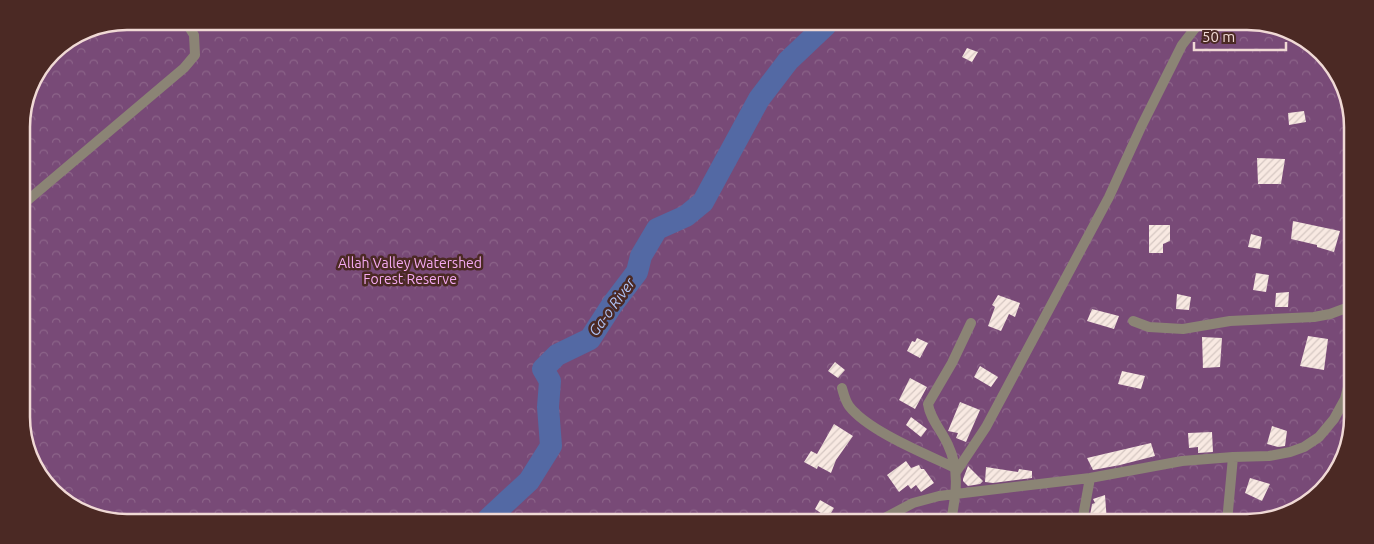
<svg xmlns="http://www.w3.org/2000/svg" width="1374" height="544" font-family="Ubuntu,sans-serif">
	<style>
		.park { fill: url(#park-crowns) }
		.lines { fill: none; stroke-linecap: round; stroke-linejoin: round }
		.river { stroke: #5369a4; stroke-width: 22 }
		.building { fill: url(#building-hatch) }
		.street { stroke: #8b8475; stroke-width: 10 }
		.labels { text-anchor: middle; stroke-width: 5; stroke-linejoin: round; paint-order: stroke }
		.park-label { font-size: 14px; fill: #f6abf3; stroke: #4b2924 }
		.water-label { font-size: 15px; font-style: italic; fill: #afc4f7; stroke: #4b2924 }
		.rim { fill: none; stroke: #f0d9d5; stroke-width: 2.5 }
	</style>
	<defs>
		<pattern id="park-crowns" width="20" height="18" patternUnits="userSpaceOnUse" patternTransform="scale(1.25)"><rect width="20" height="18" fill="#784a77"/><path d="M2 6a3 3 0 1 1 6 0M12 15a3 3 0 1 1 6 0" fill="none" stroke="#8c6489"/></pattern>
		<pattern id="building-hatch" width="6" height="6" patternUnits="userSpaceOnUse" patternTransform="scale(1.25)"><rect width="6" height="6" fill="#f8e9e2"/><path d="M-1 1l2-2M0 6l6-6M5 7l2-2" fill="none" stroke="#d5c7c2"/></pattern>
	</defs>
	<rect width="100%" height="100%" fill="#57332e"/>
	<!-- park -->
	<path class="park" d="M127 21 1281 27 1331 62 1352 113 1347 451 1311 501 1254 523 93 517 47 487 23 438 21 120 32 80 57 48 87 29Z"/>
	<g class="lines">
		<!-- river -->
		<path class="river" d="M488 519 529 481 551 446 548 407 550 381 543 369 557 355 590 339 612 305 637 272 641 256 657 229 686 216 703 202 759 99 788 61 826 25"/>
	</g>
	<!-- building -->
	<path class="building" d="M967 48 978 52 972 62 962 57Z
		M1304 111 1306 122 1289 125 1288 113Z
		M1257 158 1285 159 1281 184H1258Z
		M1293 221 1340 231 1334 252 1317 247V245L1291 239Z
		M1149 225H1170V241L1163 244V253H1149Z
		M1251 234 1262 237 1260 249 1248 247Z
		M1256 273 1269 275 1266 292 1253 290Z
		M1289 292 1288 307H1275L1276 293Z
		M1177 294 1191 297 1189 310 1176 309Z
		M998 295 1020 303 1015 317 1009 314 1001 331 988 326 995 307 992 305Z
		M1092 309 1119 316 1114 329 1087 321Z
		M1308 336 1328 339 1324 370 1300 366Z
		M1202 337 1222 338 1220 367 1203 368Z
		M917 338 928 343 920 358 907 351 912 341 915 342Z
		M835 362 845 370 838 378 828 371Z
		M980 366 998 377 991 387 974 377Z
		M1122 371 1145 376 1141 389 1118 384Z
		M910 378 927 387 915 409 899 400Z
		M960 402 980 410 966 442 956 438 958 433 948 431Z
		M911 417 927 429 921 437 906 425Z
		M834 424 853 436 836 460 831 473 818 466 817 469 804 462 811 451 817 454Z
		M1272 426 1287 431 1285 446 1278 447 1267 444Z
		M1212 432 1213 452 1198 453V447L1189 448 1188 433Z
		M1151 443 1155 456 1120 465 1093 470 1087 458Z
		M906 461 911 468 919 465 921 469H924L934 483 921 492 916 485 911 489 908 485 899 492 887 475Z
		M968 466 983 481 980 484 968 486 963 481V479Z
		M986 467 1018 472 1019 469 1032 471V478L993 483 985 482Z
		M1250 478 1270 484 1262 501 1245 493Z
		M1105 495 1107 522H1089L1092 504 1095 503 1093 499Z
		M820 500 834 508 828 518 815 509Z"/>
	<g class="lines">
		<!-- street -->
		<path class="street" d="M22 205 184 68 195 55 194 35 186 22
			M1350 272V265
			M1133 321 1149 327 1183 329 1230 321 1314 317 1330 314 1349 307
			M842 388C844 395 845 400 849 406 868 431 926 454 955 468
			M956 472 986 427 1109 197 1141 127 1182 45 1196 27
			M879 521 913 503 939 496 1090 478 1182 461 1233 457 1269 456 1290 452 1304 447 1319 437 1334 419 1345 399 1348 387
			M951 521C956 495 960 470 948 445 942 431 930 419 928 404L952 363 971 323
			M1082 522 1090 478
			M1227 522 1233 457"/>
	</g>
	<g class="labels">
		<!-- park labels -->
		<g class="park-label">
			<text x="410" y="268">Allah Valley Watershed<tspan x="410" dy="16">Forest Reserve</tspan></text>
		</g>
		<!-- water labels -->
		<g class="water-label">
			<text transform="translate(612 307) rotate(-54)" y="5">Ga-o River</text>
		</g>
	</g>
	<!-- crop -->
	<path d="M0 0H1374V544H0ZM127 30H1247A97 97 0 0 1 1344 127V417A97 97 0 0 1 1247 514H127A97 97 0 0 1 30 417V127A97 97 0 0 1 127 30Z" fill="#4b2924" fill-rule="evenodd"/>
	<path class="rim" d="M127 30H1247A97 97 0 0 1 1344 127V417A97 97 0 0 1 1247 514H127A97 97 0 0 1 30 417V127A97 97 0 0 1 127 30Z"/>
	<!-- scale -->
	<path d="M1194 42v8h92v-8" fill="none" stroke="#f0d9d5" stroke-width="2.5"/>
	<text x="1202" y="42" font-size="15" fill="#f0d9d5" stroke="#4b2924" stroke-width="4" paint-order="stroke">50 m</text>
</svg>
